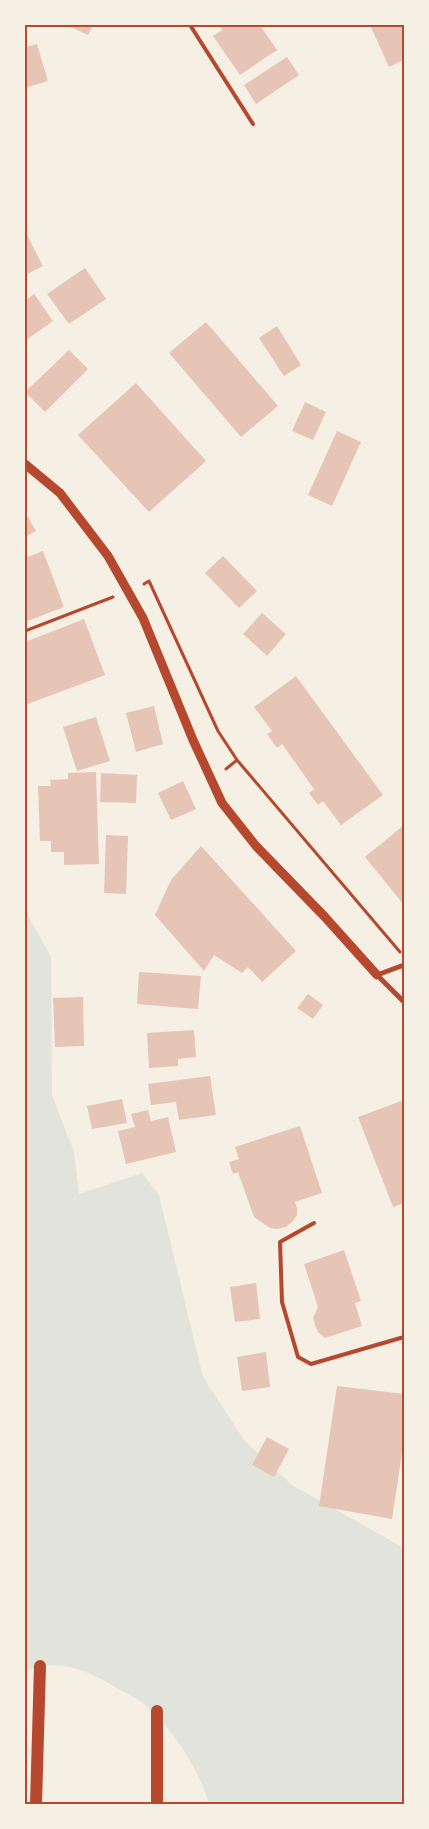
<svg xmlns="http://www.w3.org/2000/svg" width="429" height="1829" font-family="Manrope,sans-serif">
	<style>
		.green { fill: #e2e4dc }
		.building { fill: #e6c5b7 }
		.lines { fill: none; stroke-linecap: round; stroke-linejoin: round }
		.path { stroke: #b5482f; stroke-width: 3 }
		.service { stroke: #b5482f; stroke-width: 4 }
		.minor { stroke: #b5482f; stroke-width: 5 }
		.tertiary { stroke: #b5482f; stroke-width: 9 }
		.primary { stroke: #b5482f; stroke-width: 12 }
		.neatline { fill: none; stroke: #b5482f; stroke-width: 2 }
	</style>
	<rect width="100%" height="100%" fill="#f6efe4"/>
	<!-- green -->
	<path class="green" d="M25 910 51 957 52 1095 74 1152 79 1194 142 1173 159 1195 203 1377 244 1440 292 1485 404 1548V1804H209C200 1772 175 1733 151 1710 143 1702 132 1696 122 1691 93 1673 58 1655 25 1672Z"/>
	<!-- building -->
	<path class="building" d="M67 25H93L88 35Z
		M219 25H260L277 50 240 75 213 36 222 30Z
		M370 25H404V60L389 67Z
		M37 44 48 81 25 88V47Z
		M287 57 299 75 256 104 244 85Z
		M25 231 43 266 25 275Z
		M85 268 106 299 69 324 47 294Z
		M34 294 53 321 25 341V301Z
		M206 322 278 406 241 437 169 353Z
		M277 326 301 365 284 376 259 338Z
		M69 350 88 369 45 412 25 392Z
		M136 383 206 461 149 512 78 435Z
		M305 402 326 412 313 440 292 431Z
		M337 431 361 442 332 506 308 495Z
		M25 512 36 531 25 537Z
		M43 551 64 607 25 622V558Z
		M223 556 257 591 239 608 205 573Z
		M262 613 286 634 267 656 243 634Z
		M84 619 105 675 25 705V642Z
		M296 676 383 795 341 825 323 801 318 805 309 793 314 789 282 744 277 748 267 734 272 731 254 707Z
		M154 706 163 744 136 752 126 713Z
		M96 717 110 761 77 771 63 727Z
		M96 772 99 864 64 865V852H51V841H40L38 786H51L50 780 68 779V773Z
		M101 773 137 775 136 803 100 802Z
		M183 781 196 809 171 820 158 793Z
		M404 825V905L365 857Z
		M106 835 128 836 126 894 104 893Z
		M201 846 296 951 262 982 248 967 242 973 214 955 204 971 155 915 171 880Z
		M139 972 201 976 198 1009 137 1004Z
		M308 994 323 1005 313 1019 297 1008Z
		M83 997 84 1046 55 1047 53 998Z
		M194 1030 196 1057 178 1059V1066L149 1068 147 1033Z
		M210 1076 216 1115 179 1120 176 1102 151 1105 148 1084Z
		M122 1099 127 1123 92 1129 87 1106Z
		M404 1100V1203L393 1207 358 1117Z
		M148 1110 151 1121 168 1117 176 1152 126 1164 118 1131 135 1127 131 1114Z
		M300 1126 322 1193 295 1202 297 1208V1215L292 1222 286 1227 278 1229 270 1228 254 1217 238 1172 233 1174 229 1162 239 1159 235 1147Z
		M344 1250 361 1301 355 1303 362 1326 325 1338 318 1332 315 1325 313 1318 318 1307 304 1264Z
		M256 1283 260 1319 235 1322 230 1287Z
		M266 1352 270 1387 242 1391 237 1357Z
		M337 1386 404 1394V1440L392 1519 319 1506Z
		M267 1437 289 1449 274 1477 252 1465Z"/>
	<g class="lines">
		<!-- path -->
		<path class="path" d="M144 584 149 581 218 731 237 760
			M25 631 113 597
			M226 769 237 760 400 952"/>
		<!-- service -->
		<path class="service" d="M190 25 253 124
			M314 1223 280 1242 282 1302 298 1357 311 1364 404 1337"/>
		<!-- minor -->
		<path class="minor" d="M404 965 377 975 404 1002"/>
		<!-- tertiary -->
		<path class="tertiary" d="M25 464 60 493 108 556 143 618 193 740 222 803 256 846 324 916 377 975"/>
		<!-- primary -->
		<path class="primary" d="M36 1804 40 1666
			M157 1804V1711"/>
	</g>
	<!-- border -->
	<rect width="429" height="1829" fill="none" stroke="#f6efe4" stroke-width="52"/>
	<rect x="26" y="26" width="377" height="1777" class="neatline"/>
</svg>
